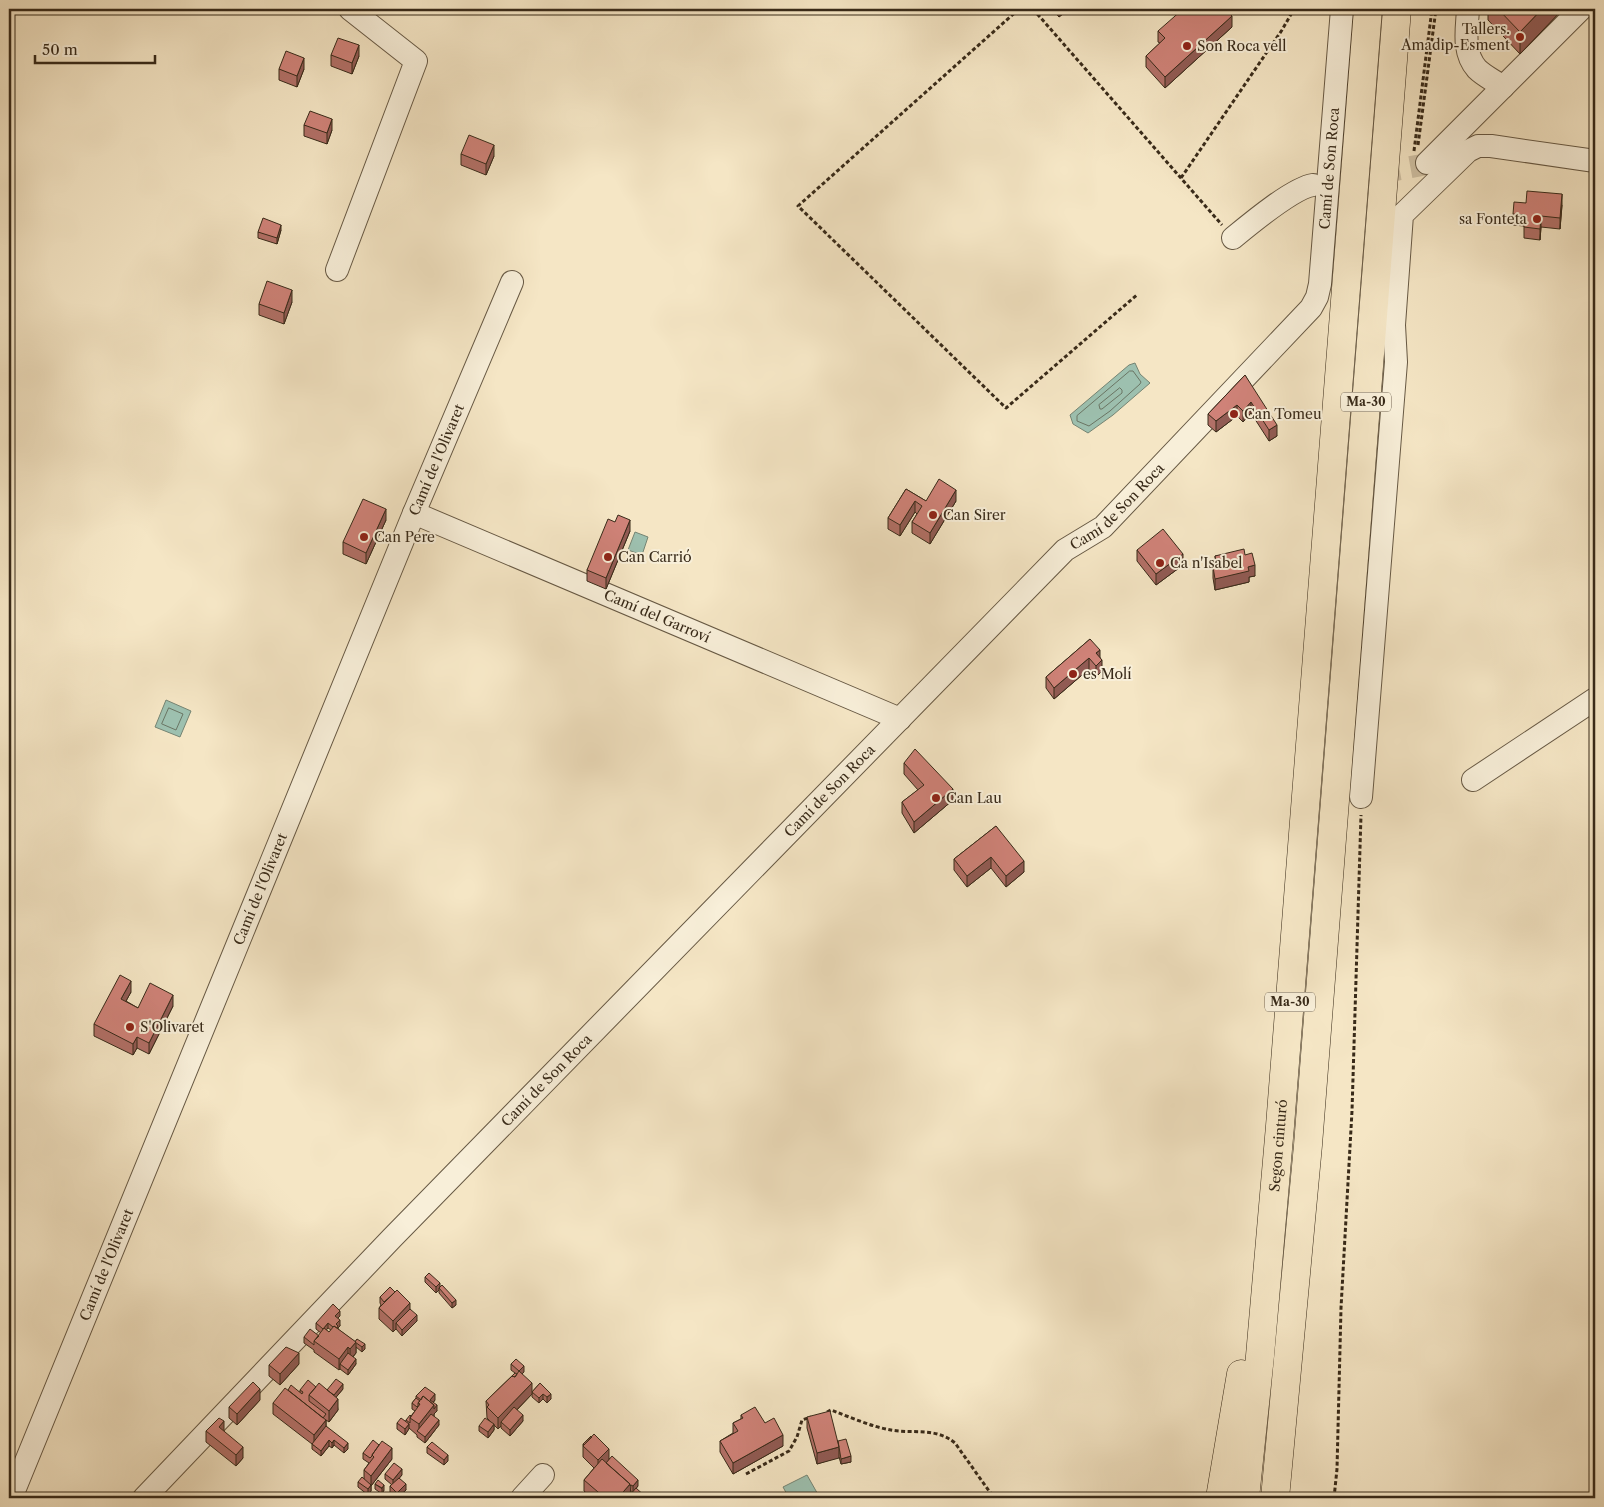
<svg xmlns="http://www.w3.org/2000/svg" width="1604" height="1507" font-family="'Libre Caslon Text',serif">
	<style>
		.water { fill: #9dc0af; stroke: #758473 }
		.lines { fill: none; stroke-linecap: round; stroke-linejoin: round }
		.shore { stroke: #6a7564; stroke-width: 1 }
		.minor-tunnel { stroke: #cfc0a3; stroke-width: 22; stroke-dasharray: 22 11; stroke-linecap: butt }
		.minor-casing { stroke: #675944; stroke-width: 24 }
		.highway-casing { stroke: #382a19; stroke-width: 29 }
		.path { stroke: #382a19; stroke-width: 3; stroke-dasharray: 4 2.5; stroke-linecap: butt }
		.minor { stroke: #f8efd9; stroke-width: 22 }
		.highway { stroke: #f5e6c5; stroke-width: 28 }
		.wall { fill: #b27067; stroke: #382a19; fill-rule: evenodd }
		.shaded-wall { fill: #915b54; stroke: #382a19 }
		.building { fill: #cf8278; stroke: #382a19 }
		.poi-dot { fill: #8f2418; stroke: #f8efd9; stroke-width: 2 }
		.labels { text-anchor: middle; stroke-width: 4; stroke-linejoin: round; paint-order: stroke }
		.shield { fill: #f8efd9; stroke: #726553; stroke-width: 1 }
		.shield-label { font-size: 12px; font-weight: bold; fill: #382a19 }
		.poi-label { font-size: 14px; fill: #382a19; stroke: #f8efd9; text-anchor: start }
		.street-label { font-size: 14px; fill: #382a19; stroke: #f8efd9 }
	</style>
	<rect width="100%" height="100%" fill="#f5e6c5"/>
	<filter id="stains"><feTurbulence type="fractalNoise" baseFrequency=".004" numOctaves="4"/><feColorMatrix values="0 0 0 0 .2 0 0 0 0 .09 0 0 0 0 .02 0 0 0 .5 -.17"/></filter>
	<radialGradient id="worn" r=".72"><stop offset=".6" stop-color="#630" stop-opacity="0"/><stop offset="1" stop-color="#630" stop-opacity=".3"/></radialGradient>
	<!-- water -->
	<path class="water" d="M1135 363 1140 374 1150 383 1113 415 1088 433 1073 424 1070 415 1129 365Z
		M635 532 648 537 642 555 628 550Z
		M166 700 191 711 180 737 155 727Z
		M807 1475 820 1498H789L783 1487Z"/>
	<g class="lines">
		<!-- shore -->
		<path class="shore" d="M1130 371H1133L1141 382 1140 384 1110 411 1089 426 1077 421V416Z
			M1120 388 1122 390V393L1102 409H1100L1099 405Z
			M169 708 183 714 176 730 162 724Z"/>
		<!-- minor-tunnel -->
		<path class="minor-tunnel" d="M1313 185 1422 165 1427 163"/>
		<defs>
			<g id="minor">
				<path d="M1468 9C1467 29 1462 52 1477 69 1484 76 1495 81 1503 87"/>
				<path d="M1427 163 1581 9"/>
				<path d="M1233 238C1250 224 1293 188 1313 185"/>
				<path d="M337 270 416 61 350 9"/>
				<path id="s1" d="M414 513 900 719"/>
				<path d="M1473 780 1595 699"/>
				<path d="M1361 797 1396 362 1394 325 1402 215 1468 151 1478 146H1491L1595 161"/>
				<path id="s2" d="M11 1498 414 513 512 282"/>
				<path id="s3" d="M144 1498 392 1238 1065 550 1103 527 1311 308 1317 297 1320 284 1342 9"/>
				<path d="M522 1498 543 1475"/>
			</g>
			<g id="highway">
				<path d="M1220 1498 1241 1374"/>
				<path id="s4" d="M1245 1498 1260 1356 1280 1126 1368 9"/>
				<path d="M1275 1498 1308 1145 1397 9"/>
			</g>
		</defs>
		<!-- minor casing -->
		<use href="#minor" class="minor-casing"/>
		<!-- highway casing -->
		<use href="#highway" class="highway-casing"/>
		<!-- path -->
		<path class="path" d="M1019 9 798 206 1006 408 1138 294
			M1033 9 1222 225
			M1418 145 1436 9
			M1414 151 1432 9
			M1181 178 1282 30 1294 9
			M827 1412 831 1410C850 1417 872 1427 891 1430 913 1434 936 1427 955 1443L994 1498
			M746 1474 789 1451 797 1437 802 1420 811 1417
			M1334 1498 1337 1469 1341 1308 1352 1111 1361 815"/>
		<!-- minor -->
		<use href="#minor" class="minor"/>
		<!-- highway -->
		<use href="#highway" class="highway"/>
	</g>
	<!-- wall -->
	<path class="wall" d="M1052 9H1069L1059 17Z
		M1488 9H1563L1520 54 1488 20Z
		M1232 27 1165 88 1146 67V56L1160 43 1158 42V31Z
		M331 55 359 56 352 74 331 66Z
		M279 69H304L297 87 279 80Z
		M304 125 332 130 327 144 304 136Z
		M461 154 494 156 486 175 461 165Z
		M1526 203 1562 205 1560 229 1541 227 1540 240 1524 238V226L1513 225V214Z
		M281 230 277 244 258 238V232Z
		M292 302 284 324 259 315V304Z
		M1245 375 1277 436 1269 441 1251 413 1243 422 1237 416 1216 432 1208 425V414Z
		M906 489 926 501H956L930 544 912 533V522L917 514 915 512 900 536 888 529V518Z
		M386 520 366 564 343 554V542Z
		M615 522 630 531 606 589 587 581V570Z
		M1137 550 1183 565 1156 585 1137 561Z
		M1245 555 1255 576 1249 577V582L1215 590 1213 578V567L1215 566V556Z
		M1090 639 1100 658 1102 671 1096 677 1089 669 1054 699 1046 688V677Z
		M904 763 953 800 914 833 902 813V802L918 790 904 774Z
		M996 826 1024 872 1006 887 991 868 967 887 954 870V859Z
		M131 992 126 1001 138 1008 173 1006 149 1054 137 1048 133 1055 94 1036V1024Z
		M425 1277 440 1287 456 1305 452 1308 439 1293V1290L436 1293 425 1282Z
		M380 1297 410 1309 417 1321 402 1336 396 1329 393 1332 379 1319V1308L381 1305 380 1303Z
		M340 1316 338 1318 340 1326 338 1328V1329L355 1342 357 1339 365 1349 362 1352 356 1347V1353L353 1357 356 1364 348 1375 340 1369 339 1370 314 1352V1350L304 1343V1337L319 1336 321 1333 316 1329V1323ZM328 1328 331 1330 329 1332 326 1330Z
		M299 1364 280 1385 269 1376V1365Z
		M511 1364 524 1372 522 1374 532 1394 517 1410 523 1421 510 1436 501 1428V1426L498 1429 494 1425V1430L488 1438 479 1431V1426L491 1422 487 1418 486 1401 515 1373 511 1370Z
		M540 1383 551 1399 547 1403 543 1399 539 1403 532 1397V1392Z
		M316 1387 327 1390 343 1389 336 1397 338 1410 329 1422 326 1420V1426L348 1449 344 1453 334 1445 332 1448 329 1446 321 1456 312 1449V1444L273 1414V1403L288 1390 300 1392V1390Z
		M416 1396 435 1400 433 1403 437 1411 434 1414V1416L439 1425 425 1443 417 1437V1435L409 1428 405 1435 397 1429V1423L406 1421V1420L411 1416 415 1411 412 1409V1403L416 1398Z
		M260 1400 237 1425 229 1418V1407Z
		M741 1415 765 1423 783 1446 733 1474 720 1452V1441L733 1433V1423L741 1419Z
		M807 1417 838 1441 851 1462 841 1464 839 1457 817 1464 807 1428Z
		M206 1431H224L243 1458 236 1466 206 1442Z
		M583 1444 609 1458 638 1486 633 1492 631 1491 630 1492V1494L647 1498H630V1496L627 1498H592L584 1491V1480L594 1468 583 1457Z
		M427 1447 448 1461 444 1465 427 1453Z
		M363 1453 392 1459 371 1486V1491L368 1495 358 1487V1482L364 1479V1470L369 1463 363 1459Z
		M385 1474 402 1475 399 1478 406 1490 397 1498 390 1492V1486L392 1485 385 1479Z
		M375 1484 384 1490 382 1494 375 1489Z"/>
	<!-- shaded-wall -->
	<path class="shaded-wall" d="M1059 9H1069L1059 17Z
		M1542 9H1563L1520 54V32Z
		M1232 16V27L1165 88V77Z
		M359 45V56L352 74V63Z
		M304 58V69L297 87V76Z
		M332 119V130L327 144V133Z
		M494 145V156L486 175V164Z
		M1562 194V205L1560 229V218Z
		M1541 216V227L1540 240V229Z
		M281 225V230L277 244V238Z
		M292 290V302L284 324V313Z
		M1251 402V413L1243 422V411Z
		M1237 405V416L1216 432V421Z
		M1277 425V436L1269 441V430Z
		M956 490V501L930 544V533Z
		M915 501V512L900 536V525Z
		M386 509V520L366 564V553Z
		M630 520V531L606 589V578Z
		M1183 554V565L1156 585V574Z
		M1255 565V576L1249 577V582L1215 590V579L1248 567Z
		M1100 650V661L1096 653Z
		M1089 658V669L1054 699V688Z
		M1102 660V671L1096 677V666Z
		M953 789V800L914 833V822Z
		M991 857V868L967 887V876Z
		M1024 861V872L1006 887V876Z
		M131 981V992L121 1010V999Z
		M173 995V1006L149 1054V1043Z
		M137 1037V1048L133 1055V1044Z
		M440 1283V1289L439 1288V1290L436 1293V1287Z
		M456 1300V1305L452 1308V1303Z
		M410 1303V1314L396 1323V1329L393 1332V1321Z
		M340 1311V1316L335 1321V1316Z
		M417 1315V1321L402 1336V1330Z
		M340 1320V1326L338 1328V1332L336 1324Z
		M328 1323V1328L323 1334V1329Z
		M356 1342V1353L350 1360V1349Z
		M365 1344V1349L362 1352V1347Z
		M348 1347V1358L340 1364V1369L339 1370V1359Z
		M299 1353V1364L280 1385V1374Z
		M356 1359V1364L348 1375V1370Z
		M524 1366V1372L519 1377V1371Z
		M532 1383V1394L503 1424 501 1422V1426L498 1429V1418Z
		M343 1384V1389L333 1401V1396Z
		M260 1389V1400L237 1425V1414Z
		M435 1394V1400L430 1406V1400Z
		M543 1394V1399L539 1403V1398Z
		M551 1394V1399L547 1403V1397Z
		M338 1399V1410L329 1422V1411Z
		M434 1405H437V1411L434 1414V1416L419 1432V1424Z
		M523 1415V1421L510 1436V1430Z
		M326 1420V1431L314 1446V1435Z
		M439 1420V1425L425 1443V1437Z
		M224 1421V1432L219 1427Z
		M409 1424V1429L405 1435V1429Z
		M494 1424V1430L488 1438V1432Z
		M783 1435V1446L733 1474V1463Z
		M329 1440V1446L321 1456V1451Z
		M334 1440V1445L332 1448V1443Z
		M348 1443V1449L344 1453V1448Z
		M243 1447V1458L236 1466V1455Z
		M839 1447V1458L817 1464V1453Z
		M392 1448V1459L371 1486V1491L368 1495V1489L371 1485V1476Z
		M609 1449V1460L598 1471V1460Z
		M448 1455V1461L444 1465V1460Z
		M851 1456V1462L841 1464V1459Z
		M402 1469V1475L393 1486V1480Z
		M638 1480V1486L633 1492V1486Z
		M406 1484V1490L397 1498V1493Z
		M630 1484 631 1485 630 1495 627 1498H618Z
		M384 1485V1490L382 1494V1488Z"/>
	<!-- building -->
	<path class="building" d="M1183 9H1225L1232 16 1165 77 1146 56 1165 38 1158 31Z
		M1498 9H1542L1520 32Z
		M338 38 359 45 352 63 331 55Z
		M286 51 304 58 297 76 279 69Z
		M310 111 332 119 327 133 304 125Z
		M469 135 494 145 486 164 461 154Z
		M1527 191 1562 194 1560 218 1541 216 1540 229 1524 227 1525 215 1513 214 1514 202 1526 203Z
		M263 218 281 225 277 238 258 232Z
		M267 281 292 290 284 313 259 304Z
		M1245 375 1277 425 1269 430 1251 402 1243 411 1237 405 1216 421 1208 414Z
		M939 479 956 490 930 533 912 522 922 506 915 501 900 525 888 518 906 489 926 501Z
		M363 499 386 509 366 553 343 542Z
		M618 515 630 520 606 578 587 570 608 519 615 522Z
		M1163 529 1183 554 1156 574 1137 550Z
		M1244 549 1245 555 1252 553 1255 565 1248 567 1249 571 1215 579 1213 567 1217 565 1215 556Z
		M1090 639 1100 650 1096 653 1102 660 1096 666 1089 658 1054 688 1046 677Z
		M915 749 953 789 914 822 902 802 924 785 904 763Z
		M996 826 1024 861 1006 876 991 857 967 876 954 859Z
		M120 975 131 981 121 999 138 1008 150 983 173 995 149 1043 137 1037 133 1044 94 1024Z
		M429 1273 440 1283 436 1287 425 1277Z
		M442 1285 456 1300 452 1303 439 1288Z
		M390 1287 395 1292 384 1302 380 1297Z
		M397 1290 410 1303 393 1321 379 1308Z
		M333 1304 340 1311 335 1316 340 1320 336 1324 338 1326 337 1328 334 1326 333 1327 328 1323 323 1329 316 1323Z
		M410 1309 417 1315 402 1330 396 1323Z
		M334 1326 356 1342 350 1349 348 1347 339 1359 314 1341 324 1328 329 1332Z
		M310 1329 319 1336 314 1341V1345L304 1337Z
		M357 1339 365 1344 362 1347 355 1342Z
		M286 1347 299 1353 280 1374 269 1365Z
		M348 1353 356 1359 348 1370 340 1364Z
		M516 1359 524 1366 519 1371 511 1364Z
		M519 1371 532 1383 498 1418 487 1407 489 1405 486 1401 512 1376 515 1377Z
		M515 1373 517 1374 515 1377 512 1376 510 1378Z
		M336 1379 343 1384 334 1395 327 1390Z
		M308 1380 316 1387 309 1395V1401L326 1414 323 1418 288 1390 291 1385 302 1394 303 1392 300 1390Z
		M253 1382 260 1389 237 1414 229 1407Z
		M319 1383 338 1399 329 1411 309 1395Z
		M540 1383 551 1394 547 1397 543 1394 539 1398 532 1392Z
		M425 1387 435 1394 430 1400 437 1405 434 1409V1405L423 1396 421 1400 416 1396Z
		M285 1388 326 1420 314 1435 273 1403Z
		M423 1396 434 1405 419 1424 410 1418 420 1404 418 1403Z
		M416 1398 420 1401 418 1403V1406L417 1407 412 1403Z
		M514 1407 523 1415 510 1430 501 1422Z
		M755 1407 765 1423 774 1418 783 1435 733 1463 720 1441 738 1431 733 1423 743 1418 741 1415Z
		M830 1411 839 1447 817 1453 807 1417Z
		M431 1414 439 1420 425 1437 417 1431Z
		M410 1415 411 1416 410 1418V1423L406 1420Z
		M219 1418 224 1421 219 1427 243 1447 236 1455 206 1431Z
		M401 1418 409 1424 405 1429 397 1423Z
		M485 1418 494 1424 488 1432 479 1426Z
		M326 1426 348 1443 344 1448 334 1440 332 1443 329 1440 321 1451 312 1444Z
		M594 1434 609 1449 598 1460 583 1446Z
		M591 1436 592 1437 584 1445 583 1444Z
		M846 1439 851 1456 841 1459 838 1441Z
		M373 1440 379 1445 372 1455V1456L370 1458 363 1453Z
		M382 1441 392 1448 371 1476 364 1470 374 1457 372 1455Z
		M432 1442 448 1455 444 1460 427 1447Z
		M612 1456 638 1480 633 1486 631 1485 630 1486V1484L606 1463Z
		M602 1459 630 1484 618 1498H605L584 1480Z
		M394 1463 402 1469 393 1480 385 1474Z
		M362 1477 371 1485 368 1489 358 1482Z
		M399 1478 406 1484 397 1493 390 1486Z
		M378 1480 384 1485 382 1488 375 1484Z
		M636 1488 647 1498H633L630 1495Z
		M650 1494 655 1498H649L647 1496Z"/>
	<!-- markers -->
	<g class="poi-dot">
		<circle cx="1520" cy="37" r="5"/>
		<circle cx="1187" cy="46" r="5"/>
		<circle cx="1537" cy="219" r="5"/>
		<circle cx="1234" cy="414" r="5"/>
		<circle cx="933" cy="515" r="5"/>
		<circle cx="364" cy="537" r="5"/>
		<circle cx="608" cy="557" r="5"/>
		<circle cx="1160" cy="563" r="5"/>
		<circle cx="1073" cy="674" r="5"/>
		<circle cx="936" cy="798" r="5"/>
		<circle cx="130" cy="1027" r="5"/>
	</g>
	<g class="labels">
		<!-- shield labels -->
		<g class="shield">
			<rect x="1341" y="392.5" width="50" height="19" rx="4"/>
			<rect x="1265" y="992.5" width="50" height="19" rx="4"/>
		</g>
		<g class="shield-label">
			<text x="1366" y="406">Ma-30</text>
			<text x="1290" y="1006">Ma-30</text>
		</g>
		<!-- poi labels -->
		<g class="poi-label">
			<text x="1510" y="34" text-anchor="end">Tallers.<tspan x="1510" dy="16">Amadip-Esment</tspan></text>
			<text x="1197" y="51">Son Roca vell</text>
			<text x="1527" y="224" text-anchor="end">sa Fonteta</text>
			<text x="1244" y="419">Can Tomeu</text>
			<text x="943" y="520">Can Sirer</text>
			<text x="374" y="542">Can Pere</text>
			<text x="618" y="562">Can Carrió</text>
			<text x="1170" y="568">Ca n'Isabel</text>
			<text x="1083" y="679">es Molí</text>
			<text x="946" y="803">Can Lau</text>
			<text x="140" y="1032">S'Olivaret</text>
		</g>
		<!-- street labels -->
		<g class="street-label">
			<text dy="5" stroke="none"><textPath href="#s3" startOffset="1810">Camí de Son Roca</textPath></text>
			<text dy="5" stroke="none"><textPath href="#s2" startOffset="1122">Camí de l'Olivaret</textPath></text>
			<text dy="5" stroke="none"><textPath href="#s3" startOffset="1390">Camí de Son Roca</textPath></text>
			<text dy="5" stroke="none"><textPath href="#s1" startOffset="264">Camí del Garroví</textPath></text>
			<text dy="5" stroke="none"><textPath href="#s3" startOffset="985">Camí de Son Roca</textPath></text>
			<text dy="5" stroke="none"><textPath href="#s2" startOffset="658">Camí de l'Olivaret</textPath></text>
			<text dy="5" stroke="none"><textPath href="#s3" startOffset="580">Camí de Son Roca</textPath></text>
			<text dy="5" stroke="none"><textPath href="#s4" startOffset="354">Segon cinturó</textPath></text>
			<text dy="5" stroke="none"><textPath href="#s2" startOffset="252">Camí de l'Olivaret</textPath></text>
		</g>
	</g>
	<!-- margin -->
	<rect width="1604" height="1507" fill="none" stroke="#f5e6c5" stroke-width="30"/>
	<rect x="10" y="10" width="1584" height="1487" fill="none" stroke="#382a19" stroke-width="2.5"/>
	<rect x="15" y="15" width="1574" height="1477" fill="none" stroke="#382a19"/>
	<!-- scale -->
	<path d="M35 55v8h120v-8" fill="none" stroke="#382a19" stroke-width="2.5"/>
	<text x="42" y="55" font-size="15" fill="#382a19" stroke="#f8efd9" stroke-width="4" paint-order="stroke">50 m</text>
	<rect width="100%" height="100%" filter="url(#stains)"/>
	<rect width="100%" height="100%" fill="url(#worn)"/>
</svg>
